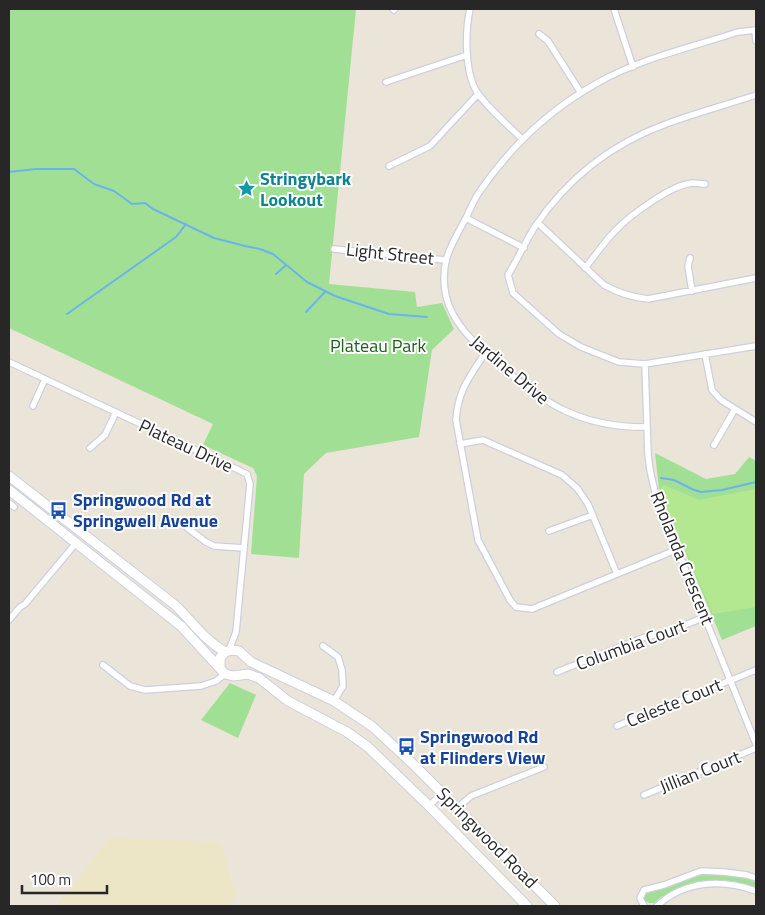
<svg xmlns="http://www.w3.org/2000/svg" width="765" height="915" font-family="'Titillium Web',sans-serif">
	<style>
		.education { fill: #ece6c7 }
		.green { fill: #a1e094 }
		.pitch { fill: #b3e890 }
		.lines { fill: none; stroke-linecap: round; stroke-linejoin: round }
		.stream { stroke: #6bb3ec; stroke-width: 2 }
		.street-casing { stroke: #cdcee0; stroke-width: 8 }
		.secondary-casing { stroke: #cdcee0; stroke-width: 11 }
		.street { stroke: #fff; stroke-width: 5.5 }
		.secondary { stroke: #fff; stroke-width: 9 }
		.labels { text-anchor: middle; stroke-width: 4; stroke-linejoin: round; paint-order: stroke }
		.culture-label { font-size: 18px; font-weight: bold; fill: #0d838f; stroke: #fff; text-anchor: start }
		.street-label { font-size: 18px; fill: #272727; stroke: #fff }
		.park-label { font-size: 18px; fill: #1c611a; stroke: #fff }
		.transit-label { font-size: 18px; font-weight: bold; fill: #164399; stroke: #fff; text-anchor: start }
	</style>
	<rect width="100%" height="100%" fill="#eae5d8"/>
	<!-- education -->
	<path class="education" d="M110 838 221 842 236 897 228 906H56Z"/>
	<!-- green -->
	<path class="green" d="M9 9H356L329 284 415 292 417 307 442 303 454 329 432 350 419 437 326 453 304 474 299 558 251 554 257 476 253 468 203 445 213 424 9 328Z
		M655 453 706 479 735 474 749 457 756 461V626L722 640 659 489Z
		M230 683 256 695 238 738 201 720Z
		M709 873 744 877 756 881V889L739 884 704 881 661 897 654 903H649L643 899 642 896 648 890 660 889 696 875Z"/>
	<!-- pitch -->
	<path class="pitch" d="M664 485 699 500 756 489V607L713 614 659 489Z"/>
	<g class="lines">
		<!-- stream -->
		<path class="stream" d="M9 172 36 169H74L94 184 114 191 132 204 145 203 153 209 214 238 245 246 260 249 273 254 307 282 335 296 389 314 427 317
			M276 274 285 266
			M306 312 325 292
			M67 314 176 237 186 224
			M661 478 674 480 694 490 701 492 722 490 756 482"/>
		<defs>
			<path id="street" d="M393 9 394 10
				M470 9C465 32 464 75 479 95 491 111 508 125 522 139
				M614 9 633 67
				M755 30 756 41
				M539 34 548 41 581 93
				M386 82 467 55
				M756 95C726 105 695 113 666 124 611 144 566 180 534 228 525 243 517 260 508 275L513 293 559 334 581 347 619 362 645 364 756 346
				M389 166 430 146 478 94
				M466 218 524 248
				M538 223 604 285C618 293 631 297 648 299L756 278
				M334 249 445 260
				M690 258 688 266 692 291
				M585 268C595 256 604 242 615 231 629 216 672 184 693 183 697 183 701 184 705 184
				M485 353C469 378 458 390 456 420L478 540 510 600 516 607 532 609 678 549
				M705 354 712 390 721 400 756 422
				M9 362 247 474 250 484 236 632 229 650
				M645 364 648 455 650 470 656 497 756 744
				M33 406 45 379
				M647 427C585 428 546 406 501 366 479 347 453 326 446 296 439 263 451 245 466 218 470 210 473 202 478 194 509 148 550 109 599 82 642 58 692 47 738 32L756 30
				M460 444 483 440 562 475 577 488 588 504 617 574
				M714 445 735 409
				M90 448 105 435 116 412
				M9 503 14 507
				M177 520 206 542 214 546 244 548
				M549 531 593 515
				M9 620 20 607 25 604 76 543
				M323 646 338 657 342 670 343 686 334 701
				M103 665 130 686 145 690 201 686 216 681 225 674
				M557 672 645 637 667 632 705 617
				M617 726 756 670
				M644 795 756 748
				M429 806 442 793
				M457 808 471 796 544 767
				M644 906 640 898 644 890 664 885 701 871 724 872 747 875 756 878
				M657 906C685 880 722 879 756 891"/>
			<path id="secondary" d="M9 476 175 605C192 621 204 640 225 652
				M9 490 181 626 225 674 233 676 248 674 259 678 288 701 347 732 368 747 429 806 527 906
				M220 666V658L225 652 232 650 239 651 251 662 334 701 373 727 414 765 555 906"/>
		</defs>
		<!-- street casing -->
		<use href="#street" class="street-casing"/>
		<!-- secondary casing -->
		<use href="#secondary" class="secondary-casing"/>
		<!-- street -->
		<use href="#street" class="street"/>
		<!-- secondary -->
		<use href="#secondary" class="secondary"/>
	</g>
	<!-- icons -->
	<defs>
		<symbol id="sight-bare" viewBox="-9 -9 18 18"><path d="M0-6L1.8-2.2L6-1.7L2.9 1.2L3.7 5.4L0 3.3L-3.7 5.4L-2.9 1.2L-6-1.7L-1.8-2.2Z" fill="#0f9aa8" stroke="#fff" stroke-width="2.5" paint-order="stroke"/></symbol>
		<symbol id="bus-bare" viewBox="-9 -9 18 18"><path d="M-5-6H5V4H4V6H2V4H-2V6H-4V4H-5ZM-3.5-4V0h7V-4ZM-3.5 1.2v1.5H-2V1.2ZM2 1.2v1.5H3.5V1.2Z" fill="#1a4fb4" stroke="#fff" stroke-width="2.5" paint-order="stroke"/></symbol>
	</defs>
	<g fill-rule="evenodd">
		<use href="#sight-bare" x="234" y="176" width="25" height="25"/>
		<use href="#bus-bare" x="46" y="498" width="25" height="25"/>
		<use href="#bus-bare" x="394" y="734" width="25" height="25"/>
	</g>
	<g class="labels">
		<!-- culture labels -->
		<g class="culture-label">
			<text x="260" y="185">Stringybark<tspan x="260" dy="21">Lookout</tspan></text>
		</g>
		<!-- street labels -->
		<g class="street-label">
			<text transform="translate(390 254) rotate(6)" y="6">Light Street</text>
			<text transform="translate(510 370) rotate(40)" y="6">Jardine Drive</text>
			<text transform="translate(186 446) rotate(25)" y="6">Plateau Drive</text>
			<text transform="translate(682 558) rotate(68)" y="6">Rholanda Crescent</text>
			<text transform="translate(631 645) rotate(-20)" y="6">Columbia Court</text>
			<text transform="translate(674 703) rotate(-22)" y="6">Celeste Court</text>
			<text transform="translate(700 772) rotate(-22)" y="6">Jillian Court</text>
			<text transform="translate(487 838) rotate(45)" y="6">Springwood Road</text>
		</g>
		<!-- park labels -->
		<g class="park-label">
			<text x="378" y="352">Plateau Park</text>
		</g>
		<!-- transit labels -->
		<g class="transit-label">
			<text x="73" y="506">Springwood Rd at<tspan x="73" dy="21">Springwell Avenue</tspan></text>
			<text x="420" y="743">Springwood Rd<tspan x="420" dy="21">at Flinders View</tspan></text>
		</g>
	</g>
	<!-- border -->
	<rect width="765" height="915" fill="none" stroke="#272727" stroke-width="20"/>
	<!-- scale -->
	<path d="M22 885v8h85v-8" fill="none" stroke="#272727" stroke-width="2.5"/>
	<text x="30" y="885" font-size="15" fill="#272727" stroke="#ffffff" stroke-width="4" paint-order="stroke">100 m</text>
</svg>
